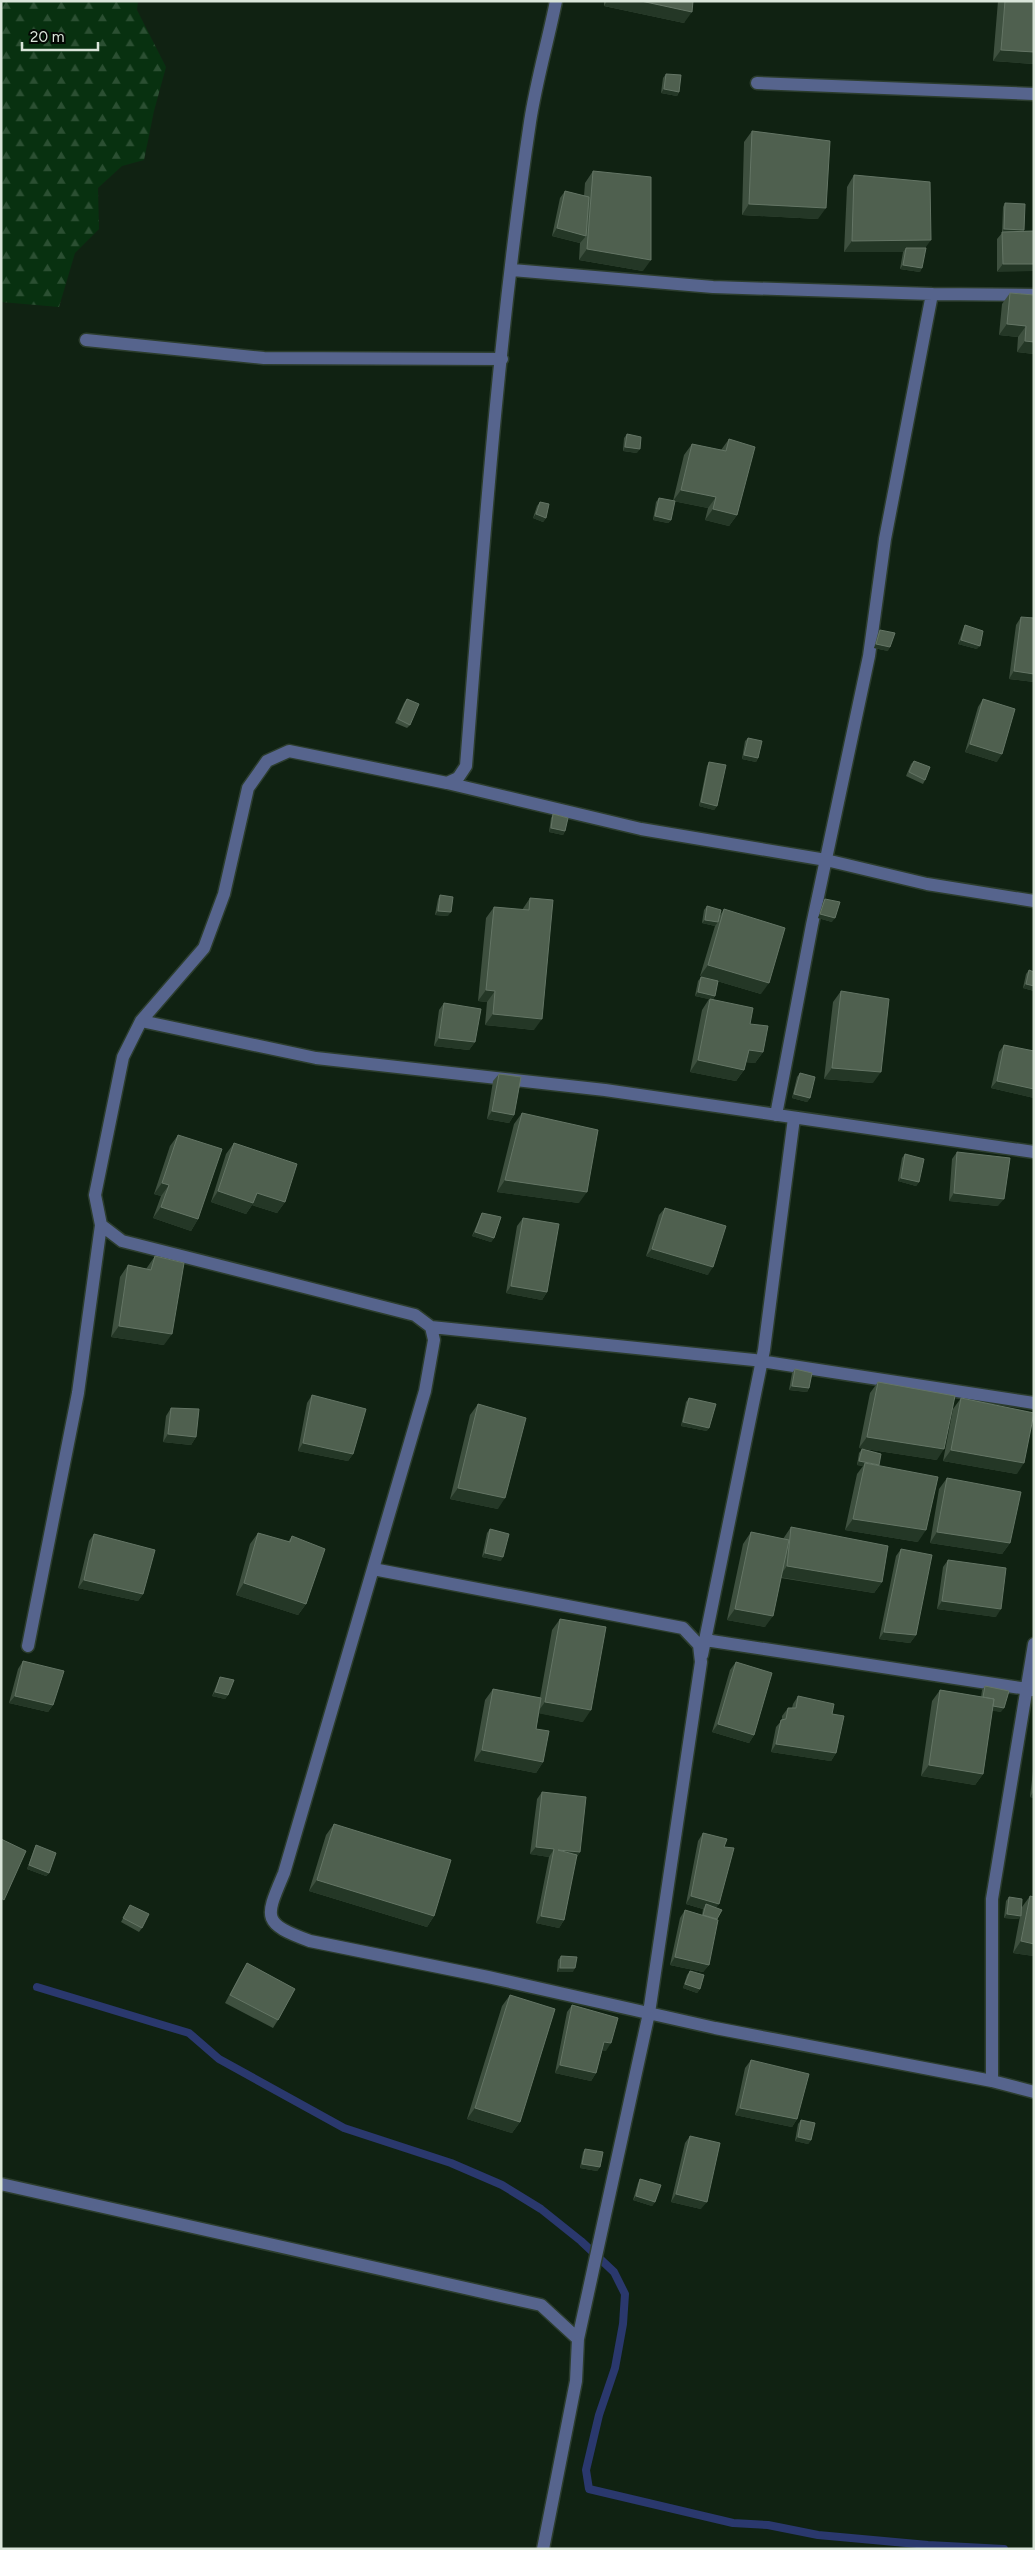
<svg xmlns="http://www.w3.org/2000/svg" width="1035" height="2550" font-family="Figtree,sans-serif">
	<style>
		.forest { fill: url(#forest-firs) }
		.lines { fill: none; stroke-linecap: round; stroke-linejoin: round }
		.stream { stroke: #2a386d; stroke-width: 8 }
		.minor-casing { stroke: #2c3d2e; stroke-width: 15 }
		.minor { stroke: #56648d; stroke-width: 12 }
		.wall { fill: #3e503f }
		.shaded-wall { fill: #243726 }
		.building { fill: #4f604f; stroke: #647565 }
	</style>
	<defs>
		<pattern id="forest-firs" width="22" height="20" patternUnits="userSpaceOnUse" patternTransform="scale(1.25)"><rect width="22" height="20" fill="#083110"/><path d="M5 1l3.5 6h-7zM16 11l3.5 6h-7z" fill="#2b4f32"/></pattern>
	</defs>
	<rect width="100%" height="100%" fill="#102212"/>
	<!-- forest -->
	<path class="forest" d="M1 1H138L137 10 166 67 154 111 144 160 122 166 98 188 99 229 75 253 59 307 1 302Z"/>
	<g class="lines">
		<!-- stream -->
		<path class="stream" d="M37 1987 189 2033 219 2059 344 2128 451 2163 502 2185 541 2209 581 2241 614 2272 625 2294 623 2324 615 2368 599 2415 586 2470 589 2489 733 2523 768 2525 818 2535 928 2545 1004 2549"/>
		<defs>
			<path id="minor" d="M556 1C548 41 536 82 530 122 498 336 483 551 466 766L458 778 447 783 289 751 267 761 248 788 224 894 204 948 141 1021 123 1057 95 1195 101 1225 122 1241 415 1315 431 1327 434 1340 425 1391 284 1873C265 1918 261 1923 310 1941L488 1977 715 2028 992 2081 1034 2092
				M757 83 1034 94
				M512 270 713 287 932 294 1034 295
				M86 340 264 358 502 359
				M447 783 641 829 826 860 927 884 1034 901
				M141 1021 316 1058 605 1090 1034 1152
				M776 1115 812 925 869 656 885 539 932 294
				M431 1327 754 1360 1034 1403
				M373 1569 683 1628 699 1645 701 1662 649 2013 578 2339
				M705 1640 1034 1690
				M28 1646 78 1393 101 1225
				M702 1655 764 1350 794 1118
				M992 2081V1899L1034 1644
				M1 2184 541 2305 578 2339 576 2381 543 2549"/>
		</defs>
		<!-- minor casing -->
		<use href="#minor" class="minor-casing"/>
		<!-- minor -->
		<use href="#minor" class="minor"/>
	</g>
	<!-- wall -->
	<path class="wall" d="M604 1H693L684 23 604 6Z
		M998 1H1034V64L993 61Z
		M666 74 679 92 677 96 661 93 663 78Z
		M752 131 818 219 742 215 744 142Z
		M593 171 643 271 579 260 580 243 552 236 560 198 565 191 584 196 585 183Z
		M854 175 926 248 920 272 900 269 903 252H844L847 187Z
		M1005 203 1024 230 1023 231H1034L997 272V239L1002 233 1003 207Z
		M1010 293 1034 295V354L1017 352 1018 337 999 335 1002 304Z
		M627 434 637 453 623 451 624 438Z
		M729 439 737 515 729 526 705 520 708 508 673 501 684 455 692 444 721 450Z
		M659 498 671 520 668 523 653 520 656 502Z
		M540 502 546 518 543 522 533 518 537 506Z
		M1021 617 1034 682 1009 679 1016 625Z
		M965 625 977 649 958 644 963 629Z
		M880 630 888 651 874 648 878 633Z
		M407 699 410 725 407 728 395 723 404 703Z
		M983 699 997 762 965 752 978 707Z
		M748 738 758 758 756 762 742 759 745 741Z
		M914 761 925 780 923 784 906 776 911 764Z
		M709 762 717 806 714 810 699 806 707 766Z
		M553 814 565 831 563 835 549 832 551 818Z
		M440 895 448 916 435 915 438 899Z
		M530 898 534 1030 485 1025 487 1002 478 1001 486 918 494 907 522 910Z
		M825 899 832 922 818 918 823 902Z
		M707 906 719 917 724 909 761 994 700 976 715 926 702 923 704 910Z
		M1029 970 1034 972V991L1023 988 1026 974Z
		M701 977 715 996 713 999 750 1024 763 1052 755 1063 746 1062 744 1070 736 1081 690 1072 702 1010 709 999 695 996 698 981Z
		M841 991 873 1083 824 1079 833 1002Z
		M444 1003 475 1042 469 1050 434 1046 439 1010Z
		M1004 1045 1034 1051V1098L991 1088 999 1052Z
		M800 1073 810 1098 807 1102 792 1098 797 1077Z
		M499 1074 514 1115 509 1123 487 1119 493 1081Z
		M522 1113 579 1203 497 1192 514 1124Z
		M178 1135 198 1219 191 1231 153 1218 161 1196 154 1194 170 1146Z
		M234 1143 285 1202 277 1213 252 1205 246 1214 211 1202 226 1154Z
		M957 1152 998 1206 949 1201 952 1159Z
		M905 1154 919 1182 916 1186 898 1181 902 1158Z
		M665 1208 708 1275 646 1256 659 1215Z
		M482 1213 494 1238 491 1242 472 1236 480 1217Z
		M523 1218 547 1292 542 1300 506 1293 517 1226Z
		M155 1256 164 1345 111 1337 120 1277 128 1265 146 1269Z
		M795 1369 809 1388 807 1392 789 1390 792 1373Z
		M878 1382 937 1460 859 1448 870 1393Z
		M312 1395 353 1454 348 1461 298 1451 307 1403Z
		M689 1398 707 1431 681 1426 686 1402Z
		M961 1398 1017 1474 943 1461 953 1409Z
		M478 1404 498 1509 450 1499 470 1415Z
		M171 1408 196 1437 191 1445 163 1442 166 1416Z
		M862 1449 879 1466 918 1542 845 1530 857 1474 863 1466 857 1465 859 1453Z
		M947 1478 1010 1543 1002 1554 930 1543 939 1489Z
		M791 1527 882 1582 874 1593 781 1578 765 1627 727 1620 743 1544 751 1532 783 1539Z
		M490 1529 501 1561 482 1557 487 1533Z
		M258 1533 288 1542 292 1536 306 1604 298 1615 236 1595 250 1544Z
		M94 1534 143 1594 138 1601 78 1588 89 1541Z
		M901 1549 916 1635 910 1643 879 1639 896 1556Z
		M948 1560 996 1617 937 1609 943 1567Z
		M560 1619 583 1722 539 1713 536 1729 543 1762 536 1773 474 1761 485 1700 493 1689 540 1698 552 1630Z
		M23 1661 53 1705 48 1712 9 1703 18 1669Z
		M736 1662 754 1735 749 1743 712 1732 730 1670Z
		M220 1677 228 1695 225 1699 212 1696 218 1681Z
		M985 1686 1001 1712 992 1710 983 1774 975 1785 921 1776 932 1701 940 1690 981 1697 982 1690Z
		M798 1696 832 1714 836 1753 831 1761 771 1752 776 1727 782 1720V1716L788 1708H792L793 1704Z
		M1034 1762V1798L1030 1797Z
		M542 1792 580 1852 576 1858 564 1920 559 1928 536 1923 549 1857 530 1854 537 1799Z
		M334 1824 434 1916 427 1927 309 1891 326 1835Z
		M703 1833 724 1847 716 1908 717 1919 709 1965 703 1972 670 1965 680 1918 685 1910 702 1915 703 1909 686 1904 698 1841Z
		M36 1845 49 1873 46 1876 27 1869 34 1849Z
		M1030 1896 1034 1956 1013 1953 1020 1916 1018 1919 1004 1918 1006 1901 1009 1897 1021 1912 1022 1907Z
		M130 1905 142 1928 139 1932 121 1922Z
		M561 1956 573 1972H557L558 1960Z
		M247 1963 278 2020 273 2028 225 2003 242 1971Z
		M690 1971 700 1989 697 1993 683 1988 687 1975Z
		M510 1995 520 2122 512 2133 467 2119 502 2006Z
		M572 2005 606 2051 602 2050 596 2073 591 2081 555 2073 567 2012Z
		M751 2060 797 2119 792 2127 735 2115 745 2068Z
		M801 2120 811 2140 808 2144 795 2141 798 2124Z
		M690 2136 701 2209 671 2202 685 2143Z
		M585 2149 600 2167 597 2171 580 2168 583 2152Z
		M640 2179 655 2202 652 2206 633 2200 638 2183Z"/>
	<!-- shaded-wall -->
	<path class="shaded-wall" d="M607 1H641L692 12 684 23 604 6Z
		M1001 50 1034 52V64L993 61Z
		M664 89 679 92 677 96 661 93Z
		M749 204 826 208 818 219 742 215Z
		M557 228 586 236 580 243 552 236Z
		M1004 229 1024 230 1021 234 1002 233Z
		M931 240 923 251 906 248 903 252H844L852 241Z
		M587 249 651 260 643 271 579 260Z
		M1003 264H1034V271L997 272Z
		M903 265 922 268 920 272 900 269Z
		M1007 324 1026 326 1018 337 999 335Z
		M1025 341 1034 342V354L1017 352Z
		M625 447 640 449 637 453 623 451Z
		M681 490 716 497 708 508 673 501Z
		M713 509 737 515 729 526 705 520Z
		M536 514 546 518 543 522 533 518Z
		M655 516 671 520 668 523 653 520Z
		M961 640 980 646 977 649 958 644Z
		M876 644 890 647 888 651 874 648Z
		M1014 671 1034 674V682L1009 679Z
		M970 744 1002 754 997 762 965 752Z
		M744 755 758 758 756 762 742 759Z
		M701 802 717 806 714 810 699 806Z
		M551 828 565 831 563 835 549 832Z
		M438 911 451 912 448 916 435 915Z
		M820 914 835 918 832 922 818 918Z
		M705 920 718 922 715 926 702 923Z
		M708 965 769 983 761 994 700 976Z
		M1026 984 1034 986V991L1023 988Z
		M486 990 495 991 487 1002 478 1001Z
		M698 992 715 996 712 1000 695 996Z
		M493 1014 542 1019 534 1030 485 1025Z
		M439 1038 475 1042 469 1050 434 1046Z
		M749 1050 763 1052 755 1063 741 1062Z
		M698 1060 744 1070 736 1081 690 1072Z
		M832 1068 881 1072 873 1083 824 1079Z
		M997 1081 1034 1089V1098L991 1088Z
		M794 1094 810 1098 807 1102 792 1098Z
		M492 1111 514 1115 509 1123 487 1119Z
		M901 1178 919 1182 916 1186 898 1181Z
		M505 1180 587 1192 579 1203 497 1192Z
		M162 1183 169 1185 161 1196 154 1194Z
		M218 1191 257 1193 285 1202 277 1213 252 1205 246 1214 211 1202Z
		M954 1193 1004 1199 998 1206 949 1201Z
		M161 1207 198 1219 191 1231 153 1218Z
		M475 1232 494 1238 491 1242 472 1236Z
		M652 1249 713 1267 708 1275 646 1256Z
		M511 1286 547 1292 542 1300 506 1293Z
		M119 1326 172 1334 164 1345 111 1337Z
		M792 1386 809 1388 807 1392 789 1390Z
		M683 1422 709 1428 707 1431 681 1426Z
		M168 1434 196 1437 191 1445 163 1442Z
		M867 1437 944 1449 937 1460 859 1448Z
		M303 1443 353 1454 348 1461 298 1451Z
		M951 1450 1024 1463 1017 1474 943 1461Z
		M859 1461 879 1465 877 1469 865 1463 863 1466 857 1465Z
		M458 1488 505 1498 498 1509 450 1499Z
		M853 1519 926 1530 918 1542 845 1530Z
		M937 1532 1010 1543 1002 1554 930 1543Z
		M485 1553 503 1557 501 1561 482 1557Z
		M787 1566 882 1582 874 1593 779 1577Z
		M84 1580 143 1594 138 1601 78 1588Z
		M244 1583 306 1604 298 1615 236 1595Z
		M942 1601 1001 1609 996 1617 937 1609Z
		M735 1609 773 1616 765 1627 727 1620Z
		M884 1632 916 1635 910 1643 879 1639Z
		M215 1692 228 1695 225 1699 212 1696Z
		M15 1696 53 1705 48 1712 9 1703Z
		M545 1702 591 1710 583 1722 537 1713Z
		M982 1705 1004 1708 1001 1712 979 1709Z
		M718 1724 754 1735 749 1743 712 1732Z
		M776 1744 836 1753 831 1761 771 1752Z
		M482 1750 543 1762 536 1773 474 1761Z
		M929 1765 983 1774 975 1785 921 1776Z
		M1034 1791V1798L1030 1797Z
		M536 1847 554 1849 549 1857 530 1854Z
		M558 1850 580 1852 575 1860Z
		M29 1865 49 1873 46 1876 27 1869Z
		M317 1880 434 1916 427 1927 309 1891Z
		M691 1896 719 1904 713 1912 706 1904 703 1909 686 1904Z
		M1007 1914 1021 1916 1018 1919 1004 1918Z
		M541 1916 564 1920 559 1928 536 1923Z
		M1021 1941 1034 1944V1956L1013 1953Z
		M675 1957 709 1965 703 1972 670 1965Z
		M560 1968H575L573 1972H557Z
		M685 1984 700 1989 697 1993 683 1988Z
		M604 2042 611 2043 606 2051 598 2050Z
		M560 2065 596 2073 591 2081 555 2073Z
		M475 2108 520 2122 512 2133 467 2119Z
		M740 2108 797 2119 792 2127 735 2115Z
		M798 2137 811 2140 808 2144 795 2141Z
		M582 2164 600 2167 597 2171 580 2168Z
		M676 2194 707 2202 701 2209 671 2202Z
		M636 2196 655 2202 652 2206 633 2200Z"/>
	<!-- building -->
	<path class="building" d="M641 1H693L692 12Z
		M1005 1H1034V52L1001 50Z
		M666 74 681 75 679 92 664 89Z
		M752 131 830 141 826 208 749 204Z
		M593 171 651 177V260L587 249Z
		M854 175 930 182 931 240 852 241Z
		M565 191 589 197 586 236 557 228Z
		M1005 203 1025 204 1024 230 1004 229Z
		M1034 231V264H1003L1002 232Z
		M906 248H926L922 268 903 265Z
		M1010 293 1034 295V342L1025 341 1026 326 1007 324Z
		M627 434 641 437 640 449 625 447Z
		M729 439 755 447 737 515 713 509 716 497 681 490 692 444 726 451Z
		M659 498 675 501 671 520 655 516Z
		M540 502 549 504 546 518 536 514Z
		M1021 617 1034 618V674L1014 671Z
		M965 625 983 631 980 646 961 640Z
		M880 630 895 633 890 647 876 644Z
		M407 699 419 704 410 725 398 719Z
		M983 699 1015 709 1002 754 970 744Z
		M748 738 762 741 758 758 744 755Z
		M914 761 930 767 925 780 909 772Z
		M709 762 726 765 717 806 701 802Z
		M553 814 568 818 565 831 551 828Z
		M440 895 453 897 451 912 438 911Z
		M530 898 553 900 542 1019 493 1014 495 991 486 990 494 907 529 910Z
		M825 899 840 902 835 918 820 914Z
		M707 906 721 910 718 922 705 920Z
		M724 909 785 928 769 983 708 965Z
		M1029 970 1034 972V986L1026 984Z
		M701 977 718 981 715 996 698 992Z
		M841 991 889 999 881 1072 832 1068Z
		M710 999 753 1008 750 1024 768 1026 763 1052 749 1050 744 1070 698 1060Z
		M444 1003 481 1009 475 1042 439 1038Z
		M1004 1045 1034 1051V1089L997 1081Z
		M800 1073 815 1077 810 1098 794 1094Z
		M499 1074 521 1077 514 1115 492 1111Z
		M522 1113 598 1130 587 1192 505 1180Z
		M178 1135 222 1149 198 1219 161 1207 169 1185 162 1183Z
		M234 1143 297 1164 285 1202 257 1193 253 1203 218 1191Z
		M957 1152 1010 1158 1004 1199 954 1193Z
		M905 1154 924 1159 919 1182 901 1178Z
		M665 1208 726 1226 713 1267 652 1249Z
		M482 1213 501 1217 494 1238 475 1232Z
		M523 1218 559 1224 547 1292 511 1286Z
		M155 1256 184 1263 172 1334 119 1326 128 1265 151 1270Z
		M795 1369 812 1373 809 1388 792 1386Z
		M878 1382 955 1396 944 1449 867 1437Z
		M312 1395 366 1409 353 1454 303 1443Z
		M689 1398 716 1404 709 1428 683 1422Z
		M961 1398 1034 1413 1024 1463 951 1450Z
		M478 1404 526 1418 505 1498 458 1488Z
		M171 1408 199 1409 196 1437 168 1434Z
		M862 1449 881 1454 879 1465 859 1461Z
		M865 1463 938 1477 926 1530 853 1519Z
		M947 1478 1021 1492 1010 1543 937 1532Z
		M791 1527 888 1546 882 1582 787 1566Z
		M490 1529 509 1534 503 1557 485 1553Z
		M751 1532 789 1540 773 1616 735 1609Z
		M258 1533 290 1542 292 1536 325 1549 306 1604 244 1583Z
		M94 1534 155 1550 143 1594 84 1580Z
		M901 1549 932 1555 916 1635 884 1632Z
		M948 1560 1006 1568 1001 1609 942 1601Z
		M560 1619 606 1627 591 1710 545 1702Z
		M23 1661 64 1671 53 1705 15 1696Z
		M736 1662 772 1673 754 1735 718 1724Z
		M220 1677 234 1680 228 1695 215 1692Z
		M985 1686 1009 1691 1004 1708 993 1706 994 1699 983 1697Z
		M493 1689 541 1698 536 1729 549 1731 543 1762 482 1750Z
		M940 1690 994 1699 983 1774 929 1765Z
		M798 1696 834 1704 832 1714 844 1716 836 1753 776 1744 781 1720 786 1719 788 1708H796Z
		M542 1792 586 1797 580 1852 558 1850 577 1855 564 1920 541 1916 554 1849 536 1847Z
		M334 1824 451 1860 434 1916 317 1880Z
		M703 1833 727 1839 724 1847 734 1848 719 1904 691 1896Z
		M1 1839 26 1851 4 1900 1 1898Z
		M36 1845 56 1853 49 1873 29 1865Z
		M1030 1896 1034 1897V1944L1021 1941Z
		M1009 1897 1022 1899 1021 1916 1007 1914Z
		M706 1904 722 1910 717 1919 703 1915Z
		M130 1905 149 1914 142 1928 123 1918Z
		M685 1910 718 1920 709 1965 675 1957Z
		M561 1956 577 1957 575 1968H560Z
		M247 1963 295 1989 278 2020 230 1995Z
		M690 1971 704 1975 700 1989 685 1984Z
		M510 1995 555 2009 520 2122 475 2108Z
		M572 2005 618 2018 611 2043 604 2042 596 2073 560 2065Z
		M751 2060 809 2074 797 2119 740 2108Z
		M801 2120 815 2123 811 2140 798 2137Z
		M690 2136 720 2143 707 2202 676 2194Z
		M585 2149 603 2152 600 2167 582 2164Z
		M640 2179 661 2185 655 2202 636 2196Z"/>
	<!-- border -->
	<rect width="1035" height="2550" fill="none" stroke="#dae5da" stroke-width="5"/>
	<!-- scale -->
	<path d="M22 42v8h76v-8" fill="none" stroke="#dae5da" stroke-width="2.5"/>
	<text x="30" y="42" font-size="15" fill="#dae5da" stroke="#040904" stroke-width="4" paint-order="stroke">20 m</text>
</svg>
